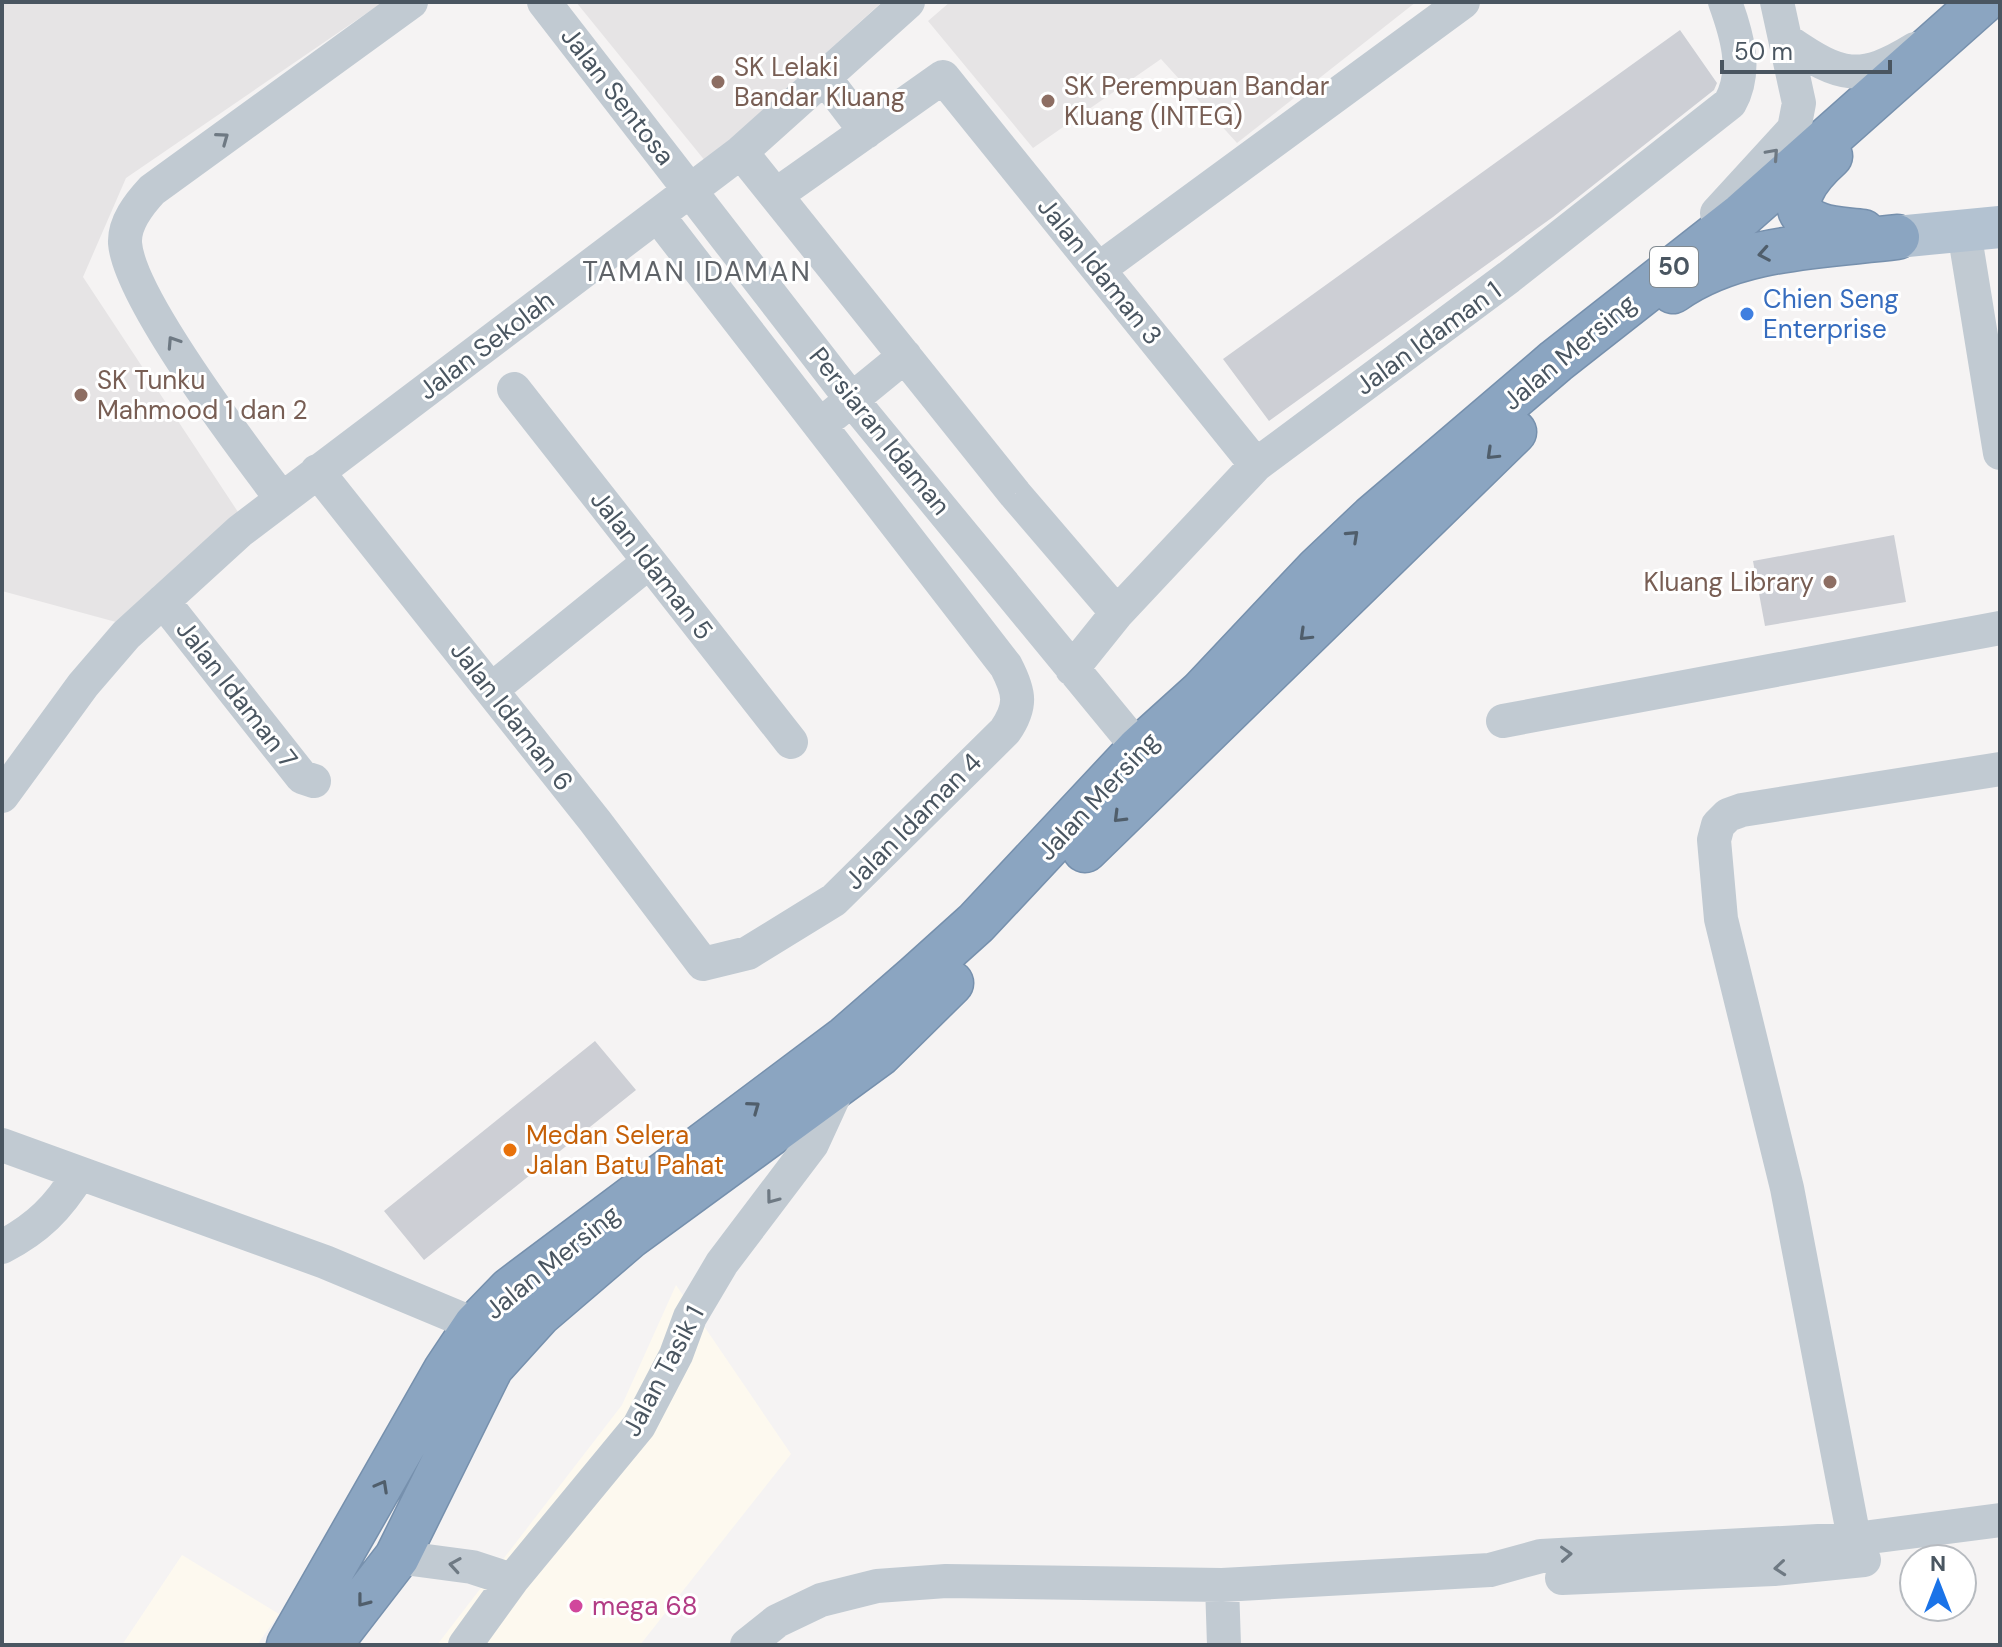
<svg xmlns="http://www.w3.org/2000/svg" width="2002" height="1647" font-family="'DM Sans',sans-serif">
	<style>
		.commercial { fill: #fdf9ef }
		.education { fill: #e6e4e5 }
		.building { fill: #cdcfd5 }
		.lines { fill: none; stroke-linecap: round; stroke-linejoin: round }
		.highway-casing { stroke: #7690ad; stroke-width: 47 }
		.minor { stroke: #c1cad2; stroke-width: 34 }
		.major { stroke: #b3c2d1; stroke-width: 42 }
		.highway { stroke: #8ba5c1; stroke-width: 44 }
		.oneway { stroke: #6e7983 }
		.oneway2 { stroke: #505e6b }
		.education-dot { fill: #8d6e63; stroke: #fff; stroke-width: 3 }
		.shop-dot { fill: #3f7fe0; stroke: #fff; stroke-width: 3 }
		.food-dot { fill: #e8710a; stroke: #fff; stroke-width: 3 }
		.hotel-dot { fill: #d1479c; stroke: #fff; stroke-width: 3 }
		.labels { text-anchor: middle; stroke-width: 6; stroke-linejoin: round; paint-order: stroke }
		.shield { fill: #fff; stroke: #808990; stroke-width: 2 }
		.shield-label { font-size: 24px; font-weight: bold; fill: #4a5661 }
		.education-label { font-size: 26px; fill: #785e54; stroke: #fff; text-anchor: start }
		.street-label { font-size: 26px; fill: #4a5661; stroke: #fff }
		.shop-label { font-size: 26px; fill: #366cbe; stroke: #fff; text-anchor: start }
		.food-label { font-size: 26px; fill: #c56008; stroke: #fff; text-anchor: start }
		.hotel-label { font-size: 26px; fill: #b23c85; stroke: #fff; text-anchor: start }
		.neighbourhood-label { font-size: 28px; letter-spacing: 2px; fill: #5f6368; stroke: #fff }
	</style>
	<rect width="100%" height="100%" fill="#f5f3f3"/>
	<!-- commercial -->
	<path class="commercial" d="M676 1285 791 1454 640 1645H437L622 1405Z
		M182 1555 279 1614 257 1645H122Z"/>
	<!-- education -->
	<path class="education" d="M2 2H383L126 178 83 277 238 512 116 622 2 591Z
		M576 2H882L706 162Z
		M950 2H1416L1237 143 1161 59 1033 148 928 21Z"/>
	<!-- building -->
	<path class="building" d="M1680 30 1717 83 1714 90 1553 217 1269 421 1223 359Z
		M1894 535 1906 602 1765 626 1753 561Z
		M595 1041 636 1090 424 1260 384 1211Z"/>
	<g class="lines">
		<defs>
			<path id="highway" d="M1830 156C1811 173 1777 210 1819 225 1832 230 1849 230 1863 232
				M1673 291C1736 246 1823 246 1897 237
				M1085 850 1514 432
				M289 1645 446 1370 476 1325 510 1290 846 1038 916 977 976 923 1139 749 1201 693 1317 570 1372 518 1556 361 1742 215 1982 2
				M329 1645 397 1557 491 1367 539 1314 630 1236 879 1054 951 983"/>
		</defs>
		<!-- highway casing -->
		<use href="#highway" class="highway-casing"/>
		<!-- minor -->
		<path class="minor" d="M544 2 852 400 1139 749
			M1789 42C1840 77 1860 83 1915 49
			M824 77 866 132
			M741 152 1015 494 1117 613
			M776 195 943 77 1256 465
			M1717 213 1794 129 1799 103 1777 2
			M1964 231 2000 453
			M1099 269 1463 2
			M514 389 791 742
			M834 414 905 356
			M317 471 595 821 703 964 748 953 834 900 1005 731C1022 706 1020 693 1006 666L658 216
			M281 498C244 449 129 298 125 243 124 223 139 204 152 190L411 2
			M163 601 302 777 314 781
			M1072 669 1117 613 1256 465 1509 277 1730 103C1748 71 1737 35 1725 2
			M491 690 649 562
			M1503 721 2000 628
			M2 796 83 685 126 635 240 531 741 152 908 2
			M2 1145 325 1262 476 1325
			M2 1247C38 1228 58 1208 79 1174
			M397 1557 472 1567 512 1580
			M1858 1559 1787 1188 1721 919 1714 840 1718 825 1728 815 1742 810 2000 769
			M1562 1578 1774 1569 1864 1560
			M1222 1585 1224 1645
			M465 1645 512 1580 639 1426 676 1355 690 1317 722 1263 812 1144 840 1083
			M747 1645 777 1621 821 1600 877 1586 946 1581 1222 1585 1490 1570 1541 1556 1855 1539 2000 1520"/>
		<!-- major -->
		<path class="major" d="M1897 237 2000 227"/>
		<!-- highway -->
		<use href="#highway" class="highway"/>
	</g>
	<!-- one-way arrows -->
	<defs><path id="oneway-chevron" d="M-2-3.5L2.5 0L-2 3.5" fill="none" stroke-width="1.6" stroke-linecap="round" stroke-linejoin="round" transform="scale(2)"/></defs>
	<g class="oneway">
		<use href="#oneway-chevron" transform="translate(223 138) rotate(-36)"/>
		<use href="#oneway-chevron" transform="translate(1773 154) rotate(-48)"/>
		<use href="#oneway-chevron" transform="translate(173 342) rotate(-123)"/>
		<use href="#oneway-chevron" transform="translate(772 1198) rotate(127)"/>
		<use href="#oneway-chevron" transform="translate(1566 1554) rotate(-3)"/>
		<use href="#oneway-chevron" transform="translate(455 1565) rotate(-171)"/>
		<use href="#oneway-chevron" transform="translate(1780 1568) rotate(175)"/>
	</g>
	<g class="oneway2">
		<use href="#oneway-chevron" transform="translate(1764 254) rotate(170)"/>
		<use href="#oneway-chevron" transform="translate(1492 454) rotate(136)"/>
		<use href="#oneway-chevron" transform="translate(1353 536) rotate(-43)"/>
		<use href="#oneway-chevron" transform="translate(1305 635) rotate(136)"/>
		<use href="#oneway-chevron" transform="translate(1119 817) rotate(135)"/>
		<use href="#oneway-chevron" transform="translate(754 1107) rotate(-36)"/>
		<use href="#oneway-chevron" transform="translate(382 1486) rotate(-61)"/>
		<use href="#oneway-chevron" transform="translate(363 1601) rotate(128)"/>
	</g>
	<!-- markers -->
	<g class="education-dot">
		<circle cx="718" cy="82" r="8"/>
		<circle cx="1048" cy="101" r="8"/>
		<circle cx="81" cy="395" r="8"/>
		<circle cx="1830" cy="582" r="8"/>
	</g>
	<circle class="shop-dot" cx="1747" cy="314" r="8"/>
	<circle class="food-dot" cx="510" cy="1150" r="8"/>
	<circle class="hotel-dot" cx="576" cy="1606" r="8"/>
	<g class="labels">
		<!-- shield labels -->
		<rect class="shield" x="1650" y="247" width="48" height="40" rx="6"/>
		<g class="shield-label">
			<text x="1674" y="275">50</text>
		</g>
		<!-- education labels -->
		<g class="education-label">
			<text x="734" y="76">SK Lelaki<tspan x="734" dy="30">Bandar Kluang</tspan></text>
			<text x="1064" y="95">SK Perempuan Bandar<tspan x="1064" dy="30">Kluang (INTEG)</tspan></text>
			<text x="97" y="389">SK Tunku<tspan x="97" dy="30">Mahmood 1 dan 2</tspan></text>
			<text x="1814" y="591" text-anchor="end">Kluang Library</text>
		</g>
		<!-- street labels -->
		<g class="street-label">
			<text transform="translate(618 96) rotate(52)" y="9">Jalan Sentosa</text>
			<text transform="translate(1100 271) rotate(51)" y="9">Jalan Idaman 3</text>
			<text transform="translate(1428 338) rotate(-36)" y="9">Jalan Idaman 1</text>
			<text transform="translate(486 345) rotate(-37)" y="9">Jalan Sekolah</text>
			<text transform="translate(1569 352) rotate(-40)" y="9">Jalan Mersing</text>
			<text transform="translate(880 431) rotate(51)" y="9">Persiaran Idaman</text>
			<text transform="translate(652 565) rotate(52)" y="9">Jalan Idaman 5</text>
			<text transform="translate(237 694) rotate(52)" y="9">Jalan Idaman 7</text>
			<text transform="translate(512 716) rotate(52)" y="9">Jalan Idaman 6</text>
			<text transform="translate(1098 796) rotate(-47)" y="9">Jalan Mersing</text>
			<text transform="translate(913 821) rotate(-45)" y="9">Jalan Idaman 4</text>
			<text transform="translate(552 1262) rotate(-39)" y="9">Jalan Mersing</text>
			<text transform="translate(663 1371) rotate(-62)" y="9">Jalan Tasik 1</text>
		</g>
		<!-- shop labels -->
		<g class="shop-label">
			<text x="1763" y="308">Chien Seng<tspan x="1763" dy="30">Enterprise</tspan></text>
		</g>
		<!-- food labels -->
		<g class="food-label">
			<text x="526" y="1144">Medan Selera<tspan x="526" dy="30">Jalan Batu Pahat</tspan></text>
		</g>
		<!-- hotel labels -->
		<g class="hotel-label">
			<text x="592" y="1615">mega 68</text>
		</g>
		<!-- neighbourhood labels -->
		<g class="neighbourhood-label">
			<text x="697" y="281">TAMAN IDAMAN</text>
		</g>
	</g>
	<!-- border -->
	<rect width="2002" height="1647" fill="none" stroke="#4a5661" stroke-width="8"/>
	<!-- north arrow -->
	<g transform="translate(1938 1583)"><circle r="38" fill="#ffffff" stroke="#b7bbc0" stroke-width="2"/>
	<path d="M0-6L14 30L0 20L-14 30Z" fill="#1a73e8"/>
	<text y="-12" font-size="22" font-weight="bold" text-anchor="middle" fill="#4a5661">N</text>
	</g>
	<!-- scale -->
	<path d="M1722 60v12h168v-12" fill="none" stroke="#4a5661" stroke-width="4"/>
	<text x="1734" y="60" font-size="24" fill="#4a5661" stroke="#ffffff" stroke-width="6" paint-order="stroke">50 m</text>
</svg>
